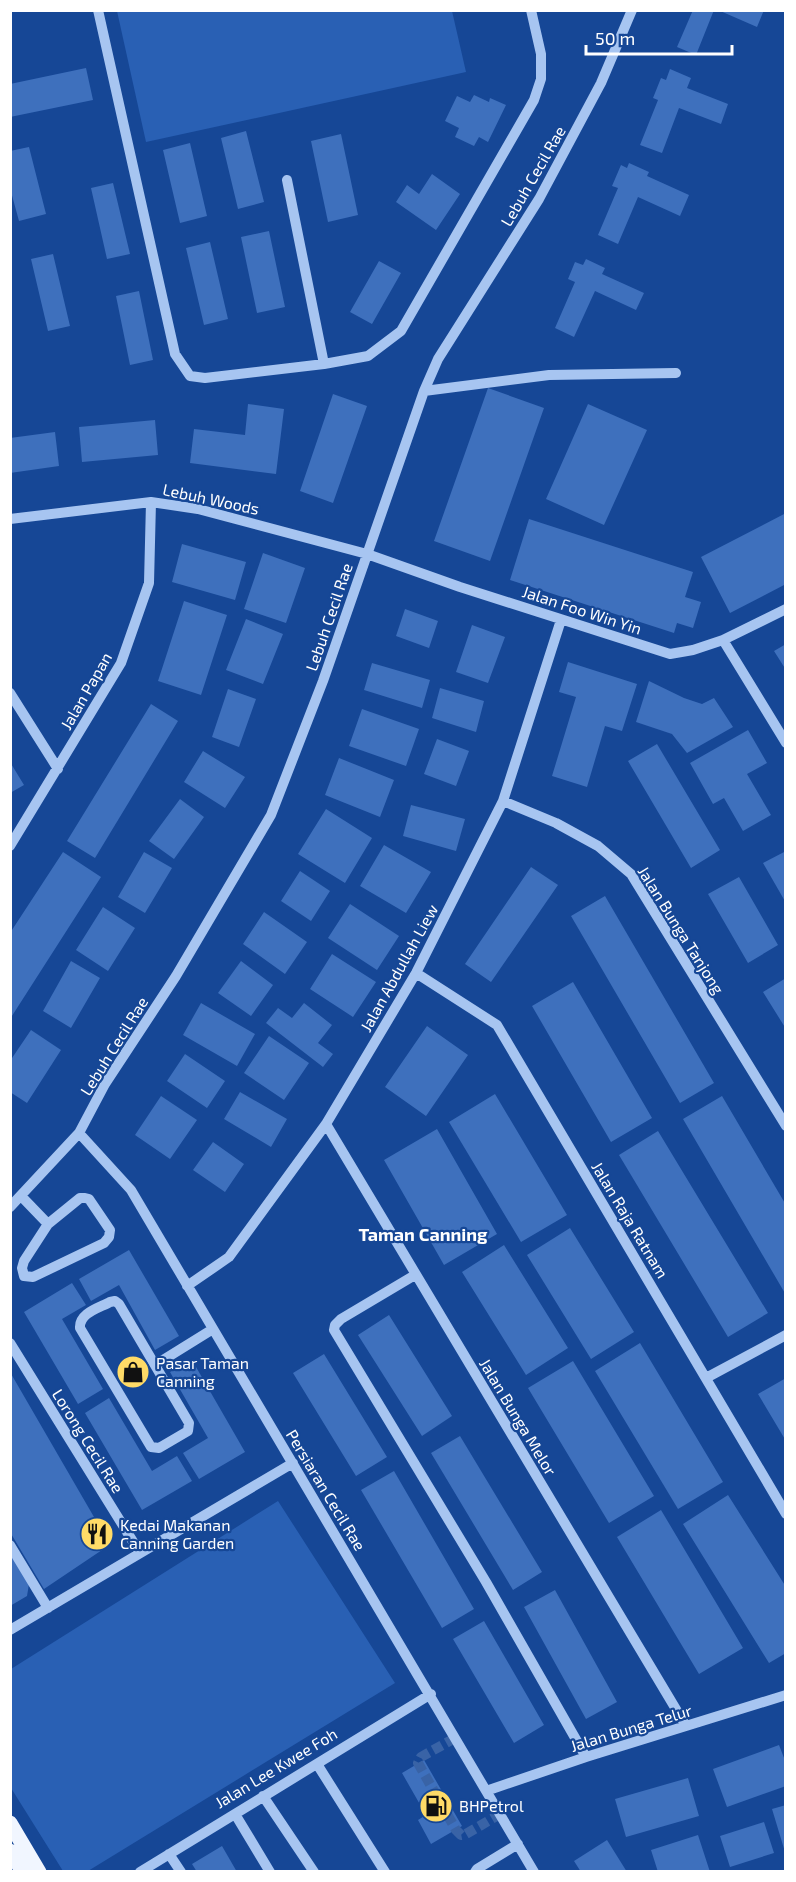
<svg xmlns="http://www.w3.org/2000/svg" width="796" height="1882" font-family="'Exo 2',sans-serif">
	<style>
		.green { fill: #2960b4 }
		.building { fill: #3e70bd }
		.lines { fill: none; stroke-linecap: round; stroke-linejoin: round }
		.minor-tunnel { stroke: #3963a6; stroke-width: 10; stroke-dasharray: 10 5; stroke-linecap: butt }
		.minor { stroke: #a7c5f1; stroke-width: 10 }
		.major { stroke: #f1f6ff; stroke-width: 15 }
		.labels { text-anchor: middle; stroke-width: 4.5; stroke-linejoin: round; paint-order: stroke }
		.street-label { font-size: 16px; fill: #fff; stroke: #164796 }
		.poi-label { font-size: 16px; fill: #fff; stroke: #164796; text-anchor: start }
		.neighbourhood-label { font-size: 18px; font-weight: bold; fill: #fff; stroke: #164796 }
	</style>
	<rect width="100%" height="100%" fill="#164796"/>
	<!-- green -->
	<path class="green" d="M117 11H452L466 72 146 142Z
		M278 1501 395 1683 88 1871H63L11 1788V1669Z"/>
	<!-- building -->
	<path class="building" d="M693 10H714L696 55 677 47Z
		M718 10H764L757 27Z
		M86 68 93 100 10 117V84Z
		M670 69 691 78 687 88 728 104 721 124 679 108 662 153 640 145 658 100 653 98 661 78 666 80Z
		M474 95 489 102 490 98 506 105 488 142 479 137 474 146 455 137 459 128 445 121 457 96 470 102Z
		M246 131 264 202 238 209 221 138Z
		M341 134 358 215 328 222 311 141Z
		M190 143 207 216 180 223 163 150Z
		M29 147 46 214 19 221 10 188V151Z
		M629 163 649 172 647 176 689 195 680 216 638 197 618 244 598 235 618 188 612 186 621 165 627 168Z
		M432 174 460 194 436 230 396 202 407 185 419 194Z
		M113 183 130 254 107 259 91 188Z
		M269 231 285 307 257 313 241 237Z
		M210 242 228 319 204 325 186 248Z
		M53 254 70 326 48 331 31 259Z
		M586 259 605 268 602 274 644 293 636 310 595 291 574 337 555 328 575 282 568 279 575 262 583 265Z
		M379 261 401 273 372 324 350 312Z
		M139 291 153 360 130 365 116 296Z
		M488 388 544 408 490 561 434 541Z
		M333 394 367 406 333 503 300 491Z
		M248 404 284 409 276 474 190 463 194 429 245 435Z
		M588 404 647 430 604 525 546 499Z
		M155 420 158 455 82 462 79 427Z
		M55 432 59 466 10 473V438Z
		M786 513V584L730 613 701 557Z
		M529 519 693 572 685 597 701 602 693 628 677 623 674 633 510 580Z
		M182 544 246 562 235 600 172 582Z
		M263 553 305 568 286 623 244 609Z
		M184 601 227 615 201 695 158 681Z
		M405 609 438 621 429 648 396 636Z
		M246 619 283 634 263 684 226 670Z
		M472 625 505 637 488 683 456 672Z
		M786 644V670L774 651Z
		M568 662 637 684 622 731 605 726 587 787 552 776 576 697 559 692Z
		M372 663 430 680 422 708 364 690Z
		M649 681 684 698 702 704 714 698 733 727 687 753 672 734 636 722Z
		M440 688 484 701 476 732 432 718Z
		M228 689 256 699 239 747 212 737Z
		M151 704 178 721 95 858 67 841Z
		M362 709 419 729 406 766 349 746Z
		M748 730 767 763 747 774 771 815 743 831 724 798 713 804 690 763Z
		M437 739 469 751 456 786 424 774Z
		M657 744 720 850 691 868 628 761Z
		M203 751 245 777 225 808 184 782Z
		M339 758 394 780 380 817 325 795Z
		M10 762 24 785 10 793Z
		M180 799 204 817 174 859 149 841Z
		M411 805 465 819 456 851 403 836Z
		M326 809 372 838 345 883 298 854Z
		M384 845 431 872 406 913 360 886Z
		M786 851V903L763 863Z
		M63 852 101 877 10 1019V933Z
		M144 852 172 868 145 913 118 897Z
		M531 867 558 885 491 982 465 964Z
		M300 871 330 891 311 921 281 901Z
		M739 877 778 945 748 963 708 894Z
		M605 896 714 1083 680 1103 571 916Z
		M350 904 399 936 377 970 328 938Z
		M103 907 135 928 108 971 76 950Z
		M264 912 307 942 285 974 243 944Z
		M332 954 376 982 353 1017 310 989Z
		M71 961 100 978 71 1028 43 1011Z
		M241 961 273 985 251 1016 218 993Z
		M786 978V1029L763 992Z
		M573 982 652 1118 611 1142 532 1006Z
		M201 1003 255 1034 237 1066 183 1035Z
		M304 1003 332 1025 318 1043 333 1054 323 1067 266 1023 278 1008 292 1018Z
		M427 1026 468 1055 426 1116 385 1087Z
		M31 1030 61 1050 27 1103 10 1092V1061Z
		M269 1036 309 1063 284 1100 244 1073Z
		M185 1054 225 1081 207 1108 167 1081Z
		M240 1092 287 1119 271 1147 224 1119Z
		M495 1094 567 1215 521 1242 449 1122Z
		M161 1096 197 1120 170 1159 135 1135Z
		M722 1096 786 1205V1295L683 1119Z
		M437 1129 497 1234 444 1265 384 1160Z
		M658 1131 768 1313 728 1337 619 1155Z
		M213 1142 244 1164 225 1192 193 1170Z
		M570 1228 634 1332 591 1359 527 1255Z
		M504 1245 568 1348 526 1375 462 1272Z
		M129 1250 179 1336 155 1350 119 1285 91 1301 79 1279Z
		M72 1283 86 1305 62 1319 103 1389 78 1404 24 1312Z
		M389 1315 452 1416 422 1436 358 1335Z
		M640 1343 723 1482 678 1509 595 1371Z
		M324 1354 387 1457 356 1476 293 1373Z
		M192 1360 245 1452 199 1479 183 1453 208 1438 170 1372Z
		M573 1361 654 1496 609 1523 528 1388Z
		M10 1372 105 1536 102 1550 44 1589 10 1532Z
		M786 1378V1441L758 1394Z
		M109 1398 152 1471 177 1456 192 1481 142 1510 85 1413Z
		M460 1436 542 1572 513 1590 431 1453Z
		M394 1471 474 1609 442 1628 361 1490Z
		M728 1495 786 1587V1653L769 1663 683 1524Z
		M661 1510 743 1648 699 1674 617 1537Z
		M10 1553 29 1584 27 1596 10 1606Z
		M555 1590 617 1702 586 1719 524 1607Z
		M484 1621 544 1725 514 1743 453 1639Z
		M779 1745 786 1763V1786L727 1807 713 1769Z
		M424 1760 462 1826 431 1844 418 1820 426 1815 402 1773Z
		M688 1778 699 1816 626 1837 615 1799Z
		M786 1805V1852H785L772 1809Z
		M764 1822 774 1853 730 1867 720 1836Z
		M698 1835 710 1872H658L651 1850Z
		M607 1840 627 1872H581L574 1861Z
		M222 1846 237 1872H197L192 1864Z"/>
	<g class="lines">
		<!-- minor-tunnel -->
		<path class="minor-tunnel" d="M455 1738 421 1757 418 1763 456 1830 461 1835 466 1834 500 1814"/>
		<!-- minor -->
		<path class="minor" d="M98 10 175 354 190 376 205 378 324 364 368 356 401 331 534 100 541 79V54L531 10
			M287 180 324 364
			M424 391 549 375 676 373
			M10 519 151 502 198 509 367 554 460 587 670 654 693 650 723 640 786 609
			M723 640 786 743
			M10 693 58 769
			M503 801 556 823 598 846 631 874 786 1126
			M10 846 121 663 149 583 151 502
			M416 973 497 1025 786 1514
			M326 1124 686 1726
			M79 1133 131 1190 534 1872
			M22 1197 48 1224
			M80 1198H85L89 1199 110 1230 109 1237 104 1243 33 1277 24 1276 22 1268 24 1261 48 1224Z
			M10 1207 79 1133 105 1084 176 976 271 815 323 681 424 391 438 359 539 199 601 83 632 10
			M415 1275 341 1319 335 1325 334 1330 486 1582 586 1757
			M187 1286 229 1257 326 1124 416 973 503 801 561 620
			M115 1301 119 1304 189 1423 188 1431 159 1448 151 1447 80 1328C79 1313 99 1308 110 1302Z
			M10 1343 140 1553
			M155 1365 213 1329
			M706 1378 786 1335
			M10 1545 48 1608
			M10 1630 293 1463
			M317 1764 385 1872
			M486 1791 586 1757 786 1695
			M263 1796 314 1872
			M235 1814 270 1872
			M169 1854 181 1872
			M140 1872 431 1694
			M475 1872 477 1869 518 1844"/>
		<!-- major -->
		<path class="major" d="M10 1823 39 1872
			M10 1851 23 1872"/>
	</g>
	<!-- icons -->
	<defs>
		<symbol id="shop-disc" viewBox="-11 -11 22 22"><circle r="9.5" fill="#ffdb67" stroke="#164796"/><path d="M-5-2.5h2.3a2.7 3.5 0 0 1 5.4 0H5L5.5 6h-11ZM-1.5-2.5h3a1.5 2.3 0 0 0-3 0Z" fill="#111"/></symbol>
		<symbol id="restaurant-disc" viewBox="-11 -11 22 22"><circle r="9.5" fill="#ffdb67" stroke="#164796"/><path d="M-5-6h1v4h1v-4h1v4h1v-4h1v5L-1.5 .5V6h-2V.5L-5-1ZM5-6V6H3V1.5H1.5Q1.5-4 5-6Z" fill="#111"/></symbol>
		<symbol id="fuel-disc" viewBox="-11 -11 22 22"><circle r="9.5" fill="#ffdb67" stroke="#164796"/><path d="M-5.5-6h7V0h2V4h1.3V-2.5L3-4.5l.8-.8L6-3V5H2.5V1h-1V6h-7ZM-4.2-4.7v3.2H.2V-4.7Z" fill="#111"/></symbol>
	</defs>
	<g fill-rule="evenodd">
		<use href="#shop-disc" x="114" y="1353" width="38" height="38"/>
		<use href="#restaurant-disc" x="78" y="1515" width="38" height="38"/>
		<use href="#fuel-disc" x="417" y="1787" width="38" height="38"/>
	</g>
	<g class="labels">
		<!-- street labels -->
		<g class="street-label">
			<text transform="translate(533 176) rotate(-60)" y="6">Lebuh Cecil Rae</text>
			<text transform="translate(211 499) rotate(12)" y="6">Lebuh Woods</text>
			<text transform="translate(582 610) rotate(18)" y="6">Jalan Foo Win Yin</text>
			<text transform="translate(329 617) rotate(-71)" y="6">Lebuh Cecil Rae</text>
			<text transform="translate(86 691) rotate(-60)" y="6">Jalan Papan</text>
			<text transform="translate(681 930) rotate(58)" y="6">Jalan Bunga Tanjong</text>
			<text transform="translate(399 968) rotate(-61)" y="6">Jalan Abdullah Liew</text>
			<text transform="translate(114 1046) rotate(-58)" y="6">Lebuh Cecil Rae</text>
			<text transform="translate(630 1220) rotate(59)" y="6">Jalan Raja Ratnam</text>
			<text transform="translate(518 1417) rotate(59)" y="6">Jalan Bunga Melor</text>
			<text transform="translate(88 1441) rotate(58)" y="6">Lorong Cecil Rae</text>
			<text transform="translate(326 1490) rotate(59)" y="6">Persiaran Cecil Rae</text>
			<text transform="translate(631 1728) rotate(-17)" y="6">Jalan Bunga Telur</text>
			<text transform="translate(276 1768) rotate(-31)" y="6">Jalan Lee Kwee Foh</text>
		</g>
		<!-- poi labels -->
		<g class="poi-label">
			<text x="156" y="1369">Pasar Taman<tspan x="156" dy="18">Canning</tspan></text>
			<text x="120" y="1531">Kedai Makanan<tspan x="120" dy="18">Canning Garden</tspan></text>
			<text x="459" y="1812">BHPetrol</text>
		</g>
		<!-- neighbourhood labels -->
		<g class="neighbourhood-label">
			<text x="423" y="1241">Taman Canning</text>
		</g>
	</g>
	<!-- border -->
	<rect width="796" height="1882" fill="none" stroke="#ffffff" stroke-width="24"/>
	<!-- scale -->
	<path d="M586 45v9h146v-9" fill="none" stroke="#ffffff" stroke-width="3"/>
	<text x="595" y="45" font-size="18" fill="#ffffff" stroke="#164796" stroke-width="4.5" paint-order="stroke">50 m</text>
</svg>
